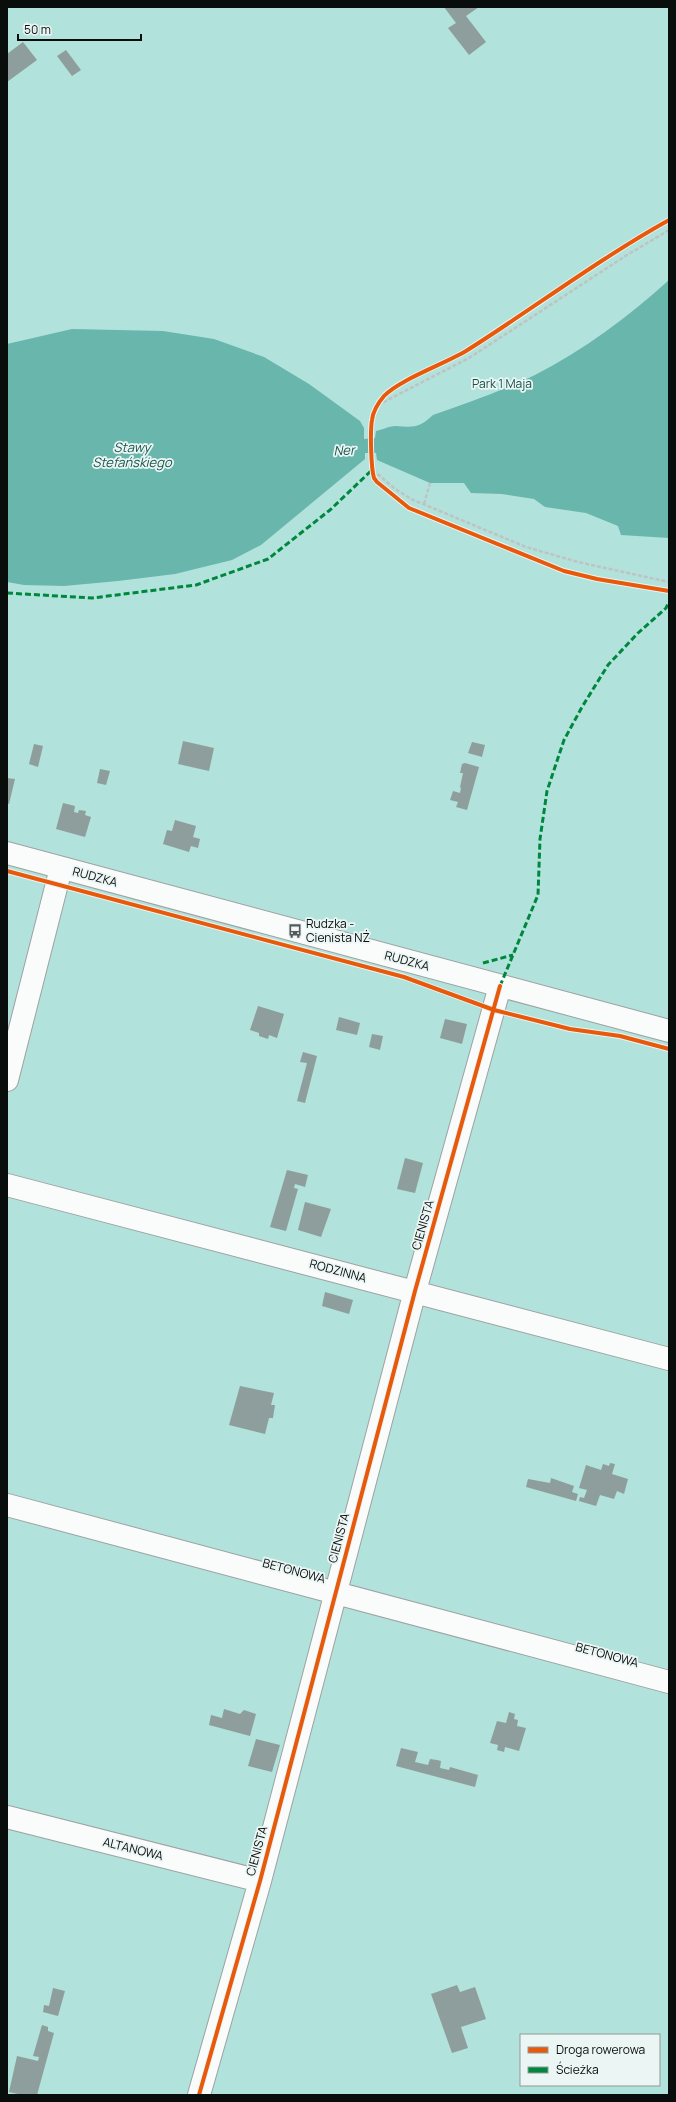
<svg xmlns="http://www.w3.org/2000/svg" width="676" height="2102" font-family="Manrope,sans-serif">
	<style>
		.green { fill: #b1e2db; fill-rule: evenodd }
		.water { fill: #69b6ad }
		.building { fill: #8e9e9d }
		.lines { fill: none; stroke-linecap: round; stroke-linejoin: round }
		.minor-casing { stroke: #9ea2a2; stroke-width: 24 }
		.path { stroke: #c0c3c2; stroke-width: 2.5; stroke-dasharray: 4 2; stroke-linecap: butt }
		.minor { stroke: #fafbfb; stroke-width: 22 }
		.quiet { stroke: #00873e; stroke-width: 3; stroke-dasharray: 6 3; stroke-linecap: butt }
		.cycleway-casing { stroke: #ebf6f4; stroke-width: 6 }
		.cycleway { stroke: #e8590c; stroke-width: 4 }
		.labels { text-anchor: middle; stroke-width: 3.5; stroke-linejoin: round; paint-order: stroke }
		.park-label { font-size: 12px; fill: #145049; stroke: #ebf6f4 }
		.street-label { font-size: 12px; fill: #090d0c; stroke: #ebf6f4 }
		.poi-label { font-size: 12px; fill: #090d0c; stroke: #ebf6f4; text-anchor: start }
		.water-label { font-size: 13px; font-style: italic; fill: #1a554e; stroke: #ebf6f4 }
	</style>
	<rect width="100%" height="100%" fill="#e1e6e6"/>
	<!-- green -->
	<path class="green" d="M7 7H669V2095H7ZM521 2035H659V2085H521Z"/>
	<!-- water -->
	<path class="water" d="M669 280V538L621 535 618 526 586 513 545 507 534 499 502 494 471 493 464 483H430L377 460 376 453H365V459L261 545 232 560 175 574 118 581 64 586 24 585 7 582V344L72 329 163 331 214 339 264 357 309 384 360 421 364 428V439L375 438 376 431C382 430 389 426 395 426 413 427 418 429 433 415 467 403 502 391 535 375 584 350 628 317 669 280Z"/>
	<!-- building -->
	<path class="building" d="M444 7H479L466 16 486 42 469 55 448 28 456 23Z
		M23 42 37 60 7 82V54Z
		M66 50 81 70 72 76 57 56Z
		M183 741 214 748 209 771 178 764Z
		M472 742 485 745 482 757 468 753Z
		M34 744 43 746 38 767 29 764Z
		M465 763 479 767 467 810 456 807 458 802 450 800 453 791 460 793 461 788 460 787 463 773H460L462 764Z
		M100 769 110 771 106 785 97 783Z
		M7 778 15 779 9 804 7 803Z
		M63 803 75 806 74 812 78 813 79 810 86 811 85 815 91 817 85 837 56 829Z
		M175 820 196 826 193 837 200 839 198 848 191 846 189 852 163 844 167 830 172 831Z
		M258 1006 284 1014 277 1038 269 1035 268 1039 259 1036V1033L250 1030Z
		M339 1017 360 1023 357 1035 336 1030Z
		M445 1019 467 1024 462 1044 440 1038Z
		M372 1034 383 1036 380 1050 369 1047Z
		M303 1052 317 1056 305 1103 297 1101 307 1063 300 1062Z
		M405 1158 423 1163 415 1193 397 1189Z
		M287 1170 308 1175 305 1187 295 1184 294 1188 298 1189 286 1231 270 1227Z
		M305 1202 331 1209 321 1237 298 1230Z
		M325 1292 353 1300 349 1314 322 1306Z
		M240 1386 274 1393 271 1405H275L273 1418H269L265 1434 229 1425Z
		M610 1463 615 1464 612 1474 628 1479 624 1494 617 1491 614 1499 600 1495 596 1506 579 1501 580 1497 584 1498 587 1490 579 1488 586 1465 601 1470 603 1464 609 1466Z
		M551 1478 574 1486 572 1492 578 1494 576 1501 526 1487 528 1479 550 1483Z
		M224 1709 240 1714 244 1710 256 1714 250 1736 209 1725 211 1715 222 1718Z
		M509 1712 515 1714 514 1719 518 1720 517 1726 526 1728 519 1751 505 1747 504 1752 497 1750 498 1745 490 1743 497 1721 506 1723Z
		M256 1739 280 1745 272 1772 248 1766Z
		M401 1748 418 1752 415 1762 428 1765 430 1759 437 1760 441 1761 440 1768 449 1770 450 1767 478 1775 475 1787 396 1766Z
		M457 1985 460 1992 475 1987 486 2019 461 2027 468 2048 452 2053 431 1994Z
		M53 1988 65 1991 58 2016 43 2012 44 2005 49 2006Z
		M42 2025 48 2027V2031L54 2033 37 2095H22L9 2092 17 2056 38 2061 39 2057 33 2056Z"/>
	<g class="lines">
		<defs>
			<path id="minor" d="M7 853 669 1031
				M7 1080 61 868
				M7 1185 669 1359
				M7 1505 669 1682
				M7 1817 260 1881
				M199 2095 260 1881 415 1291 500 986"/>
		</defs>
		<!-- minor casing -->
		<use href="#minor" class="minor-casing"/>
		<!-- path -->
		<path class="path" d="M378 405 469 358 627 255 669 230
			M373 470 394 488 411 499 526 547 578 562 669 582
			M424 504 430 483"/>
		<!-- minor -->
		<use href="#minor" class="minor"/>
		<!-- quiet -->
		<path class="quiet" d="M7 593 92 598 196 585 268 559 330 510 373 469
			M483 963 513 955
			M500 986 538 895 540 839 547 791 564 740 582 707 608 665 638 633 666 608 669 602"/>
		<defs>
			<path id="cycleway" d="M669 220C599 259 534 308 466 351 444 364 399 380 384 396 378 403 373 412 372 420 370 431 371 468 374 478L377 482 409 508 564 571 597 579 669 591
				M7 871 404 977 494 1010 570 1029 620 1036 669 1049
				M199 2095 260 1881 415 1291 500 986"/>
		</defs>
		<!-- cycleway casing -->
		<use href="#cycleway" class="cycleway-casing"/>
		<!-- cycleway -->
		<use href="#cycleway" class="cycleway"/>
	</g>
	<!-- icons -->
	<defs>
		<symbol id="bus-bare" viewBox="-9 -9 18 18"><path d="M-5-6H5V4H4V6H2V4H-2V6H-4V4H-5ZM-3.5-4V0h7V-4ZM-3.5 1.2v1.5H-2V1.2ZM2 1.2v1.5H3.5V1.2Z" fill="#555958" stroke="#ebf6f4" stroke-width="2.5" paint-order="stroke"/></symbol>
	</defs>
	<g fill-rule="evenodd">
		<use href="#bus-bare" x="285" y="921" width="20" height="20"/>
	</g>
	<g class="labels">
		<!-- park labels -->
		<g class="park-label">
			<text x="502" y="388">Park 1 Maja</text>
		</g>
		<!-- street labels -->
		<g class="street-label">
			<text transform="translate(95 877) rotate(15)" y="4">RUDZKA</text>
			<text transform="translate(407 961) rotate(15)" y="4">RUDZKA</text>
			<text transform="translate(423 1225) rotate(-74)" y="4">CIENISTA</text>
			<text transform="translate(338 1271) rotate(15)" y="4">RODZINNA</text>
			<text transform="translate(339 1538) rotate(-75)" y="4">CIENISTA</text>
			<text transform="translate(294 1571) rotate(15)" y="4">BETONOWA</text>
			<text transform="translate(607 1655) rotate(15)" y="4">BETONOWA</text>
			<text transform="translate(133 1849) rotate(14)" y="4">ALTANOWA</text>
			<text transform="translate(257 1851) rotate(-75)" y="4">CIENISTA</text>
		</g>
		<!-- poi labels -->
		<g class="poi-label">
			<text x="306" y="928">Rudzka -<tspan x="306" dy="14">Cienista NŻ</tspan></text>
		</g>
		<!-- water labels -->
		<g class="water-label">
			<text x="132" y="452">Stawy<tspan x="132" dy="15">Stefańskiego</tspan></text>
			<text transform="translate(344 450) rotate(-3)" y="5">Ner</text>
		</g>
	</g>
	<!-- border -->
	<rect width="676" height="2102" fill="none" stroke="#090d0c" stroke-width="16"/>
	<!-- legend -->
	<rect x="520" y="2034" width="140" height="52" fill="#ebf6f4" stroke="#919997"/>
	<rect x="528" y="2047" width="20" height="6" fill="#e8590c" stroke="#919997"/>
	<text x="556" y="2054" font-size="12" fill="#090d0c">Droga rowerowa</text>
	<rect x="528" y="2067" width="20" height="6" fill="#00873e" stroke="#919997"/>
	<text x="556" y="2074" font-size="12" fill="#090d0c">Ścieżka</text>
	<!-- scale -->
	<path d="M18 34v6h123v-6" fill="none" stroke="#090d0c" stroke-width="2"/>
	<text x="24" y="34" font-size="12" fill="#090d0c" stroke="#ebf6f4" stroke-width="3" paint-order="stroke">50 m</text>
</svg>
